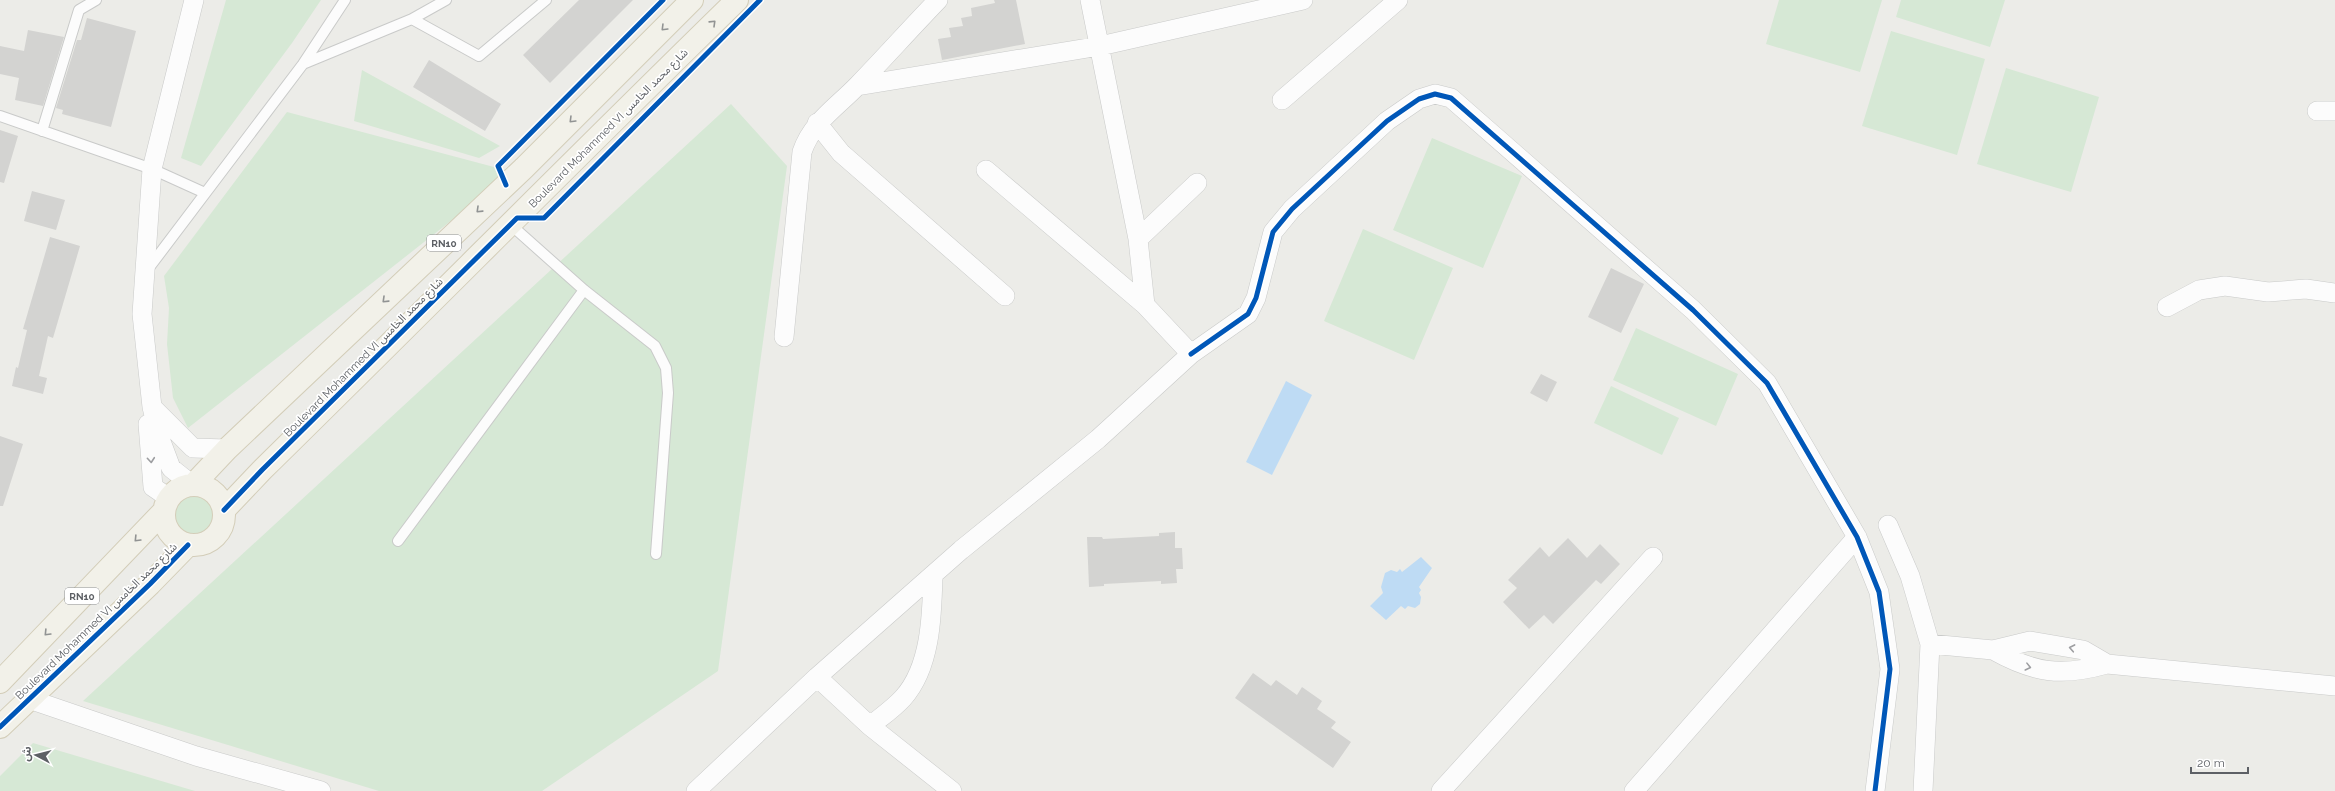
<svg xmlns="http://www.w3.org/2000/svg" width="2335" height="791" font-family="Raleway,'Noto Sans Arabic',sans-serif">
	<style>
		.green { fill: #d6e8d5 }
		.water { fill: #bedbf4 }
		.building { fill: #d3d3d1 }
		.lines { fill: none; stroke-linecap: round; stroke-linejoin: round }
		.service-casing { stroke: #c9cac9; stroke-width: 12 }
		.minor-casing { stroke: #c9cac9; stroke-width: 20 }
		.primary-casing { stroke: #d3cdb8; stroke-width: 24 }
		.service { stroke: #fcfcfc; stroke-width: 10 }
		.minor { stroke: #fcfcfc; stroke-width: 19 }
		.primary { stroke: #f2f1e9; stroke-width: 22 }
		.cycleway-casing { stroke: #fff; stroke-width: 8 }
		.cycleway { stroke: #0057b8; stroke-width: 5 }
		.oneway { stroke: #919393 }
		.oneway2 { stroke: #9d9ea1 }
		.labels { text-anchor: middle; stroke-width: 3.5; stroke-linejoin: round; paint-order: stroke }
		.shield { fill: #fff; stroke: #8e9093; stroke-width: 1 }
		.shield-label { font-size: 10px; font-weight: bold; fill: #5d6065 }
		.street-label { font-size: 11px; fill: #5d6065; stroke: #fff }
	</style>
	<rect width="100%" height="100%" fill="#ecece8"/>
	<!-- green -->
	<path class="green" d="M226 0H321L292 43 201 166 181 158Z
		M1779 0H1882L1860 72 1766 44Z
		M1901 0H2005L1990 47 1896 17Z
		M1891 31 1985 59 1957 155 1862 126Z
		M2006 68 2099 97 2071 192 1977 164Z
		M362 70 500 146 479 158 354 121Z
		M731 104 787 166 718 671 542 791H379L83 701Z
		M287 112 513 172 188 428 173 398 167 344 169 308 164 276Z
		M1432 138 1522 176 1483 268 1393 230Z
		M1363 229 1453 268 1414 360 1324 321Z
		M1636 328 1738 374 1716 426 1613 380Z
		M1611 386 1679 418 1662 455 1594 423Z
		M171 514a22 22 0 1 1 44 0a22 22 0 1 1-44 0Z
		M33 743 195 791H0V776Z"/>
	<!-- water -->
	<path class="water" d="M1286 381 1312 395 1272 475 1246 462Z
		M1421 557 1432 568 1419 587 1421 590 1419 593 1421 597 1420 604 1415 608 1408 606 1405 609 1401 606 1386 620 1370 606 1383 593 1381 587 1385 573 1391 570 1397 572 1400 569 1402 572Z"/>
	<!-- building -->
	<path class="building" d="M579 0H633L550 83 523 55Z
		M994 0H1016L1025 44 942 60 938 39 951 37 949 28 963 26 961 18 972 16 971 8 995 3Z
		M87 18 136 31 111 127 62 114 63 110 56 108 77 40H81Z
		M28 30 64 37 43 106 15 100 19 78 0 74V46L24 51Z
		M429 60 501 104 485 131 413 87Z
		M0 130 18 136 4 183 0 182Z
		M32 191 65 200 56 230 24 221Z
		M50 237 80 246 53 338 48 336 39 376 47 378 43 394 12 386 16 367 18 368 27 330 23 329Z
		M1611 268 1644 284 1621 333 1588 317Z
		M1541 374 1557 382 1547 402 1530 393Z
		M0 436 23 444 3 506H0Z
		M1175 532V548H1182L1183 569H1176L1177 583 1161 584V581L1104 584V586L1089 587 1087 537H1102L1103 539 1159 536V533Z
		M1568 538 1587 558 1600 544 1620 564 1601 584 1596 580 1553 624 1544 615 1529 629 1503 602 1517 588 1508 580 1540 547 1549 557Z
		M1253 673 1271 686 1276 680 1297 695 1302 687 1322 701 1317 709 1336 722 1331 728 1351 742 1333 768 1235 698Z"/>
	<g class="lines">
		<defs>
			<path id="service" d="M412 19 479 56 546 0
				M303 64 412 19 446 0
				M0 116 152 169 205 193
				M42 131 79 10 96 0
				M511 225 584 290 655 346 666 368 668 393 656 554
				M148 269 303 64 345 0
				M398 541 584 290"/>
			<path id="minor" d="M1090 0 1138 239 1145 305
				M857 86 1100 46 1303 0
				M1282 100 1398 0
				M2317 111H2335
				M817 123 841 153 1005 296
				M1138 239 1197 183
				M2167 307 2199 290 2225 286 2268 292 2306 289 2335 293
				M784 337 802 152C812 122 837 107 858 85 885 57 911 28 938 0
				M1191 354 1248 314 1256 298 1273 232 1292 209 1387 121 1419 99 1435 94 1451 98 1693 310 1767 383 1857 537 1879 592 1890 669 1875 791
				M153 408 193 448 227 449
				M148 424 153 487 169 498
				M191 484 171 468 159 436 152 407 142 314 152 169 194 0
				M1888 525 1910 576 1930 644 1923 791
				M1930 644 1993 650 2030 641 2083 650 2107 664
				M1993 650C2034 673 2061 677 2107 664L2335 686
				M817 677 870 726C881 717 893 709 903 698 931 667 932 615 933 575
				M29 699 196 756 321 791
				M870 726 952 791
				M696 791 817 677 961 550 1098 439 1191 354 1145 305 986 170
				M1441 791 1653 557
				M1634 791 1857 537"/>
			<path id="primary" d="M194 484 227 449 524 168 692 0
				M164 515a30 30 0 1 1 60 0a30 30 0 1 1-60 0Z
				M224 510 262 470C421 314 578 155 737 0
				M0 682 164 511
				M0 727 150 584 188 545"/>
		</defs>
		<!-- service casing -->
		<use href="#service" class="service-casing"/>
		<!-- minor casing -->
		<use href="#minor" class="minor-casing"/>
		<!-- primary casing -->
		<use href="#primary" class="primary-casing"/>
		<!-- service -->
		<use href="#service" class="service"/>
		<!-- minor -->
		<use href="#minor" class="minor"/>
		<!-- primary -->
		<use href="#primary" class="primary"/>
		<defs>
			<path id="cycleway" d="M506 185 498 166 663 0
				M1191 354 1248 314 1256 298 1273 232 1292 209 1387 121 1419 99 1435 94 1451 98 1693 310 1767 383 1857 537 1879 592 1890 669 1875 791
				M224 510 262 470 517 218H544L760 0
				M0 727 150 584 188 545"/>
		</defs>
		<!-- cycleway casing -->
		<use href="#cycleway" class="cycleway-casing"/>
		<!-- cycleway -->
		<use href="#cycleway" class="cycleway"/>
	</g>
	<!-- one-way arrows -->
	<defs><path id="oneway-chevron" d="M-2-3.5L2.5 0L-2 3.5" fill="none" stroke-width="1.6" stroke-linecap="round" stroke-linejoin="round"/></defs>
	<g class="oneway">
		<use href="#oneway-chevron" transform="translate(713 23) rotate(-44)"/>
		<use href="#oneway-chevron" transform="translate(664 28) rotate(135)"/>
		<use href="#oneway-chevron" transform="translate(572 120) rotate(135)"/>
		<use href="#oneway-chevron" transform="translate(479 210) rotate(136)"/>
		<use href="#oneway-chevron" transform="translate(385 300) rotate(136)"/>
		<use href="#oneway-chevron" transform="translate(137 539) rotate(134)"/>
		<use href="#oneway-chevron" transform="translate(47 633) rotate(134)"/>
	</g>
	<g class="oneway2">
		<use href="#oneway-chevron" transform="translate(151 460) rotate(85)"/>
		<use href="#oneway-chevron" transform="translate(2072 648) rotate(-169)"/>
		<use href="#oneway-chevron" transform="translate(2028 667) rotate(14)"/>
	</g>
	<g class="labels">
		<!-- shield labels -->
		<g class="shield">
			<rect x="427" y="235" width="34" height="16" rx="3"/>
			<rect x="65" y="588" width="34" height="16" rx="3"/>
		</g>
		<g class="shield-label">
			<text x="444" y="247">RN10</text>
			<text x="82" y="600">RN10</text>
		</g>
		<!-- street labels -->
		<g class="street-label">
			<text transform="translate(608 128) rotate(-45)" y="4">Boulevard Mohammed VI شارع محمد الخامس</text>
			<text transform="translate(363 357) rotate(-45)" y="4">Boulevard Mohammed VI شارع محمد الخامس</text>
			<text transform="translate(96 621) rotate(-44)" y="4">Boulevard Mohammed VI شارع محمد الخامس</text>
		</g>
	</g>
	<!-- north arrow -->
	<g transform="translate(36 755) rotate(277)" stroke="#ffffff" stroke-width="3" paint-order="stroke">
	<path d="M0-3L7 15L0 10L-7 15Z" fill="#5d6065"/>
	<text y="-6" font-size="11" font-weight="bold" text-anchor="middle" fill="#5d6065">ش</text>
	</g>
	<!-- scale -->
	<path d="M2191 767v6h57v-6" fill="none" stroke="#5d6065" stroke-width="2"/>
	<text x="2197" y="767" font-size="12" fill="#5d6065" stroke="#ffffff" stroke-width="3" paint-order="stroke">20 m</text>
</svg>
